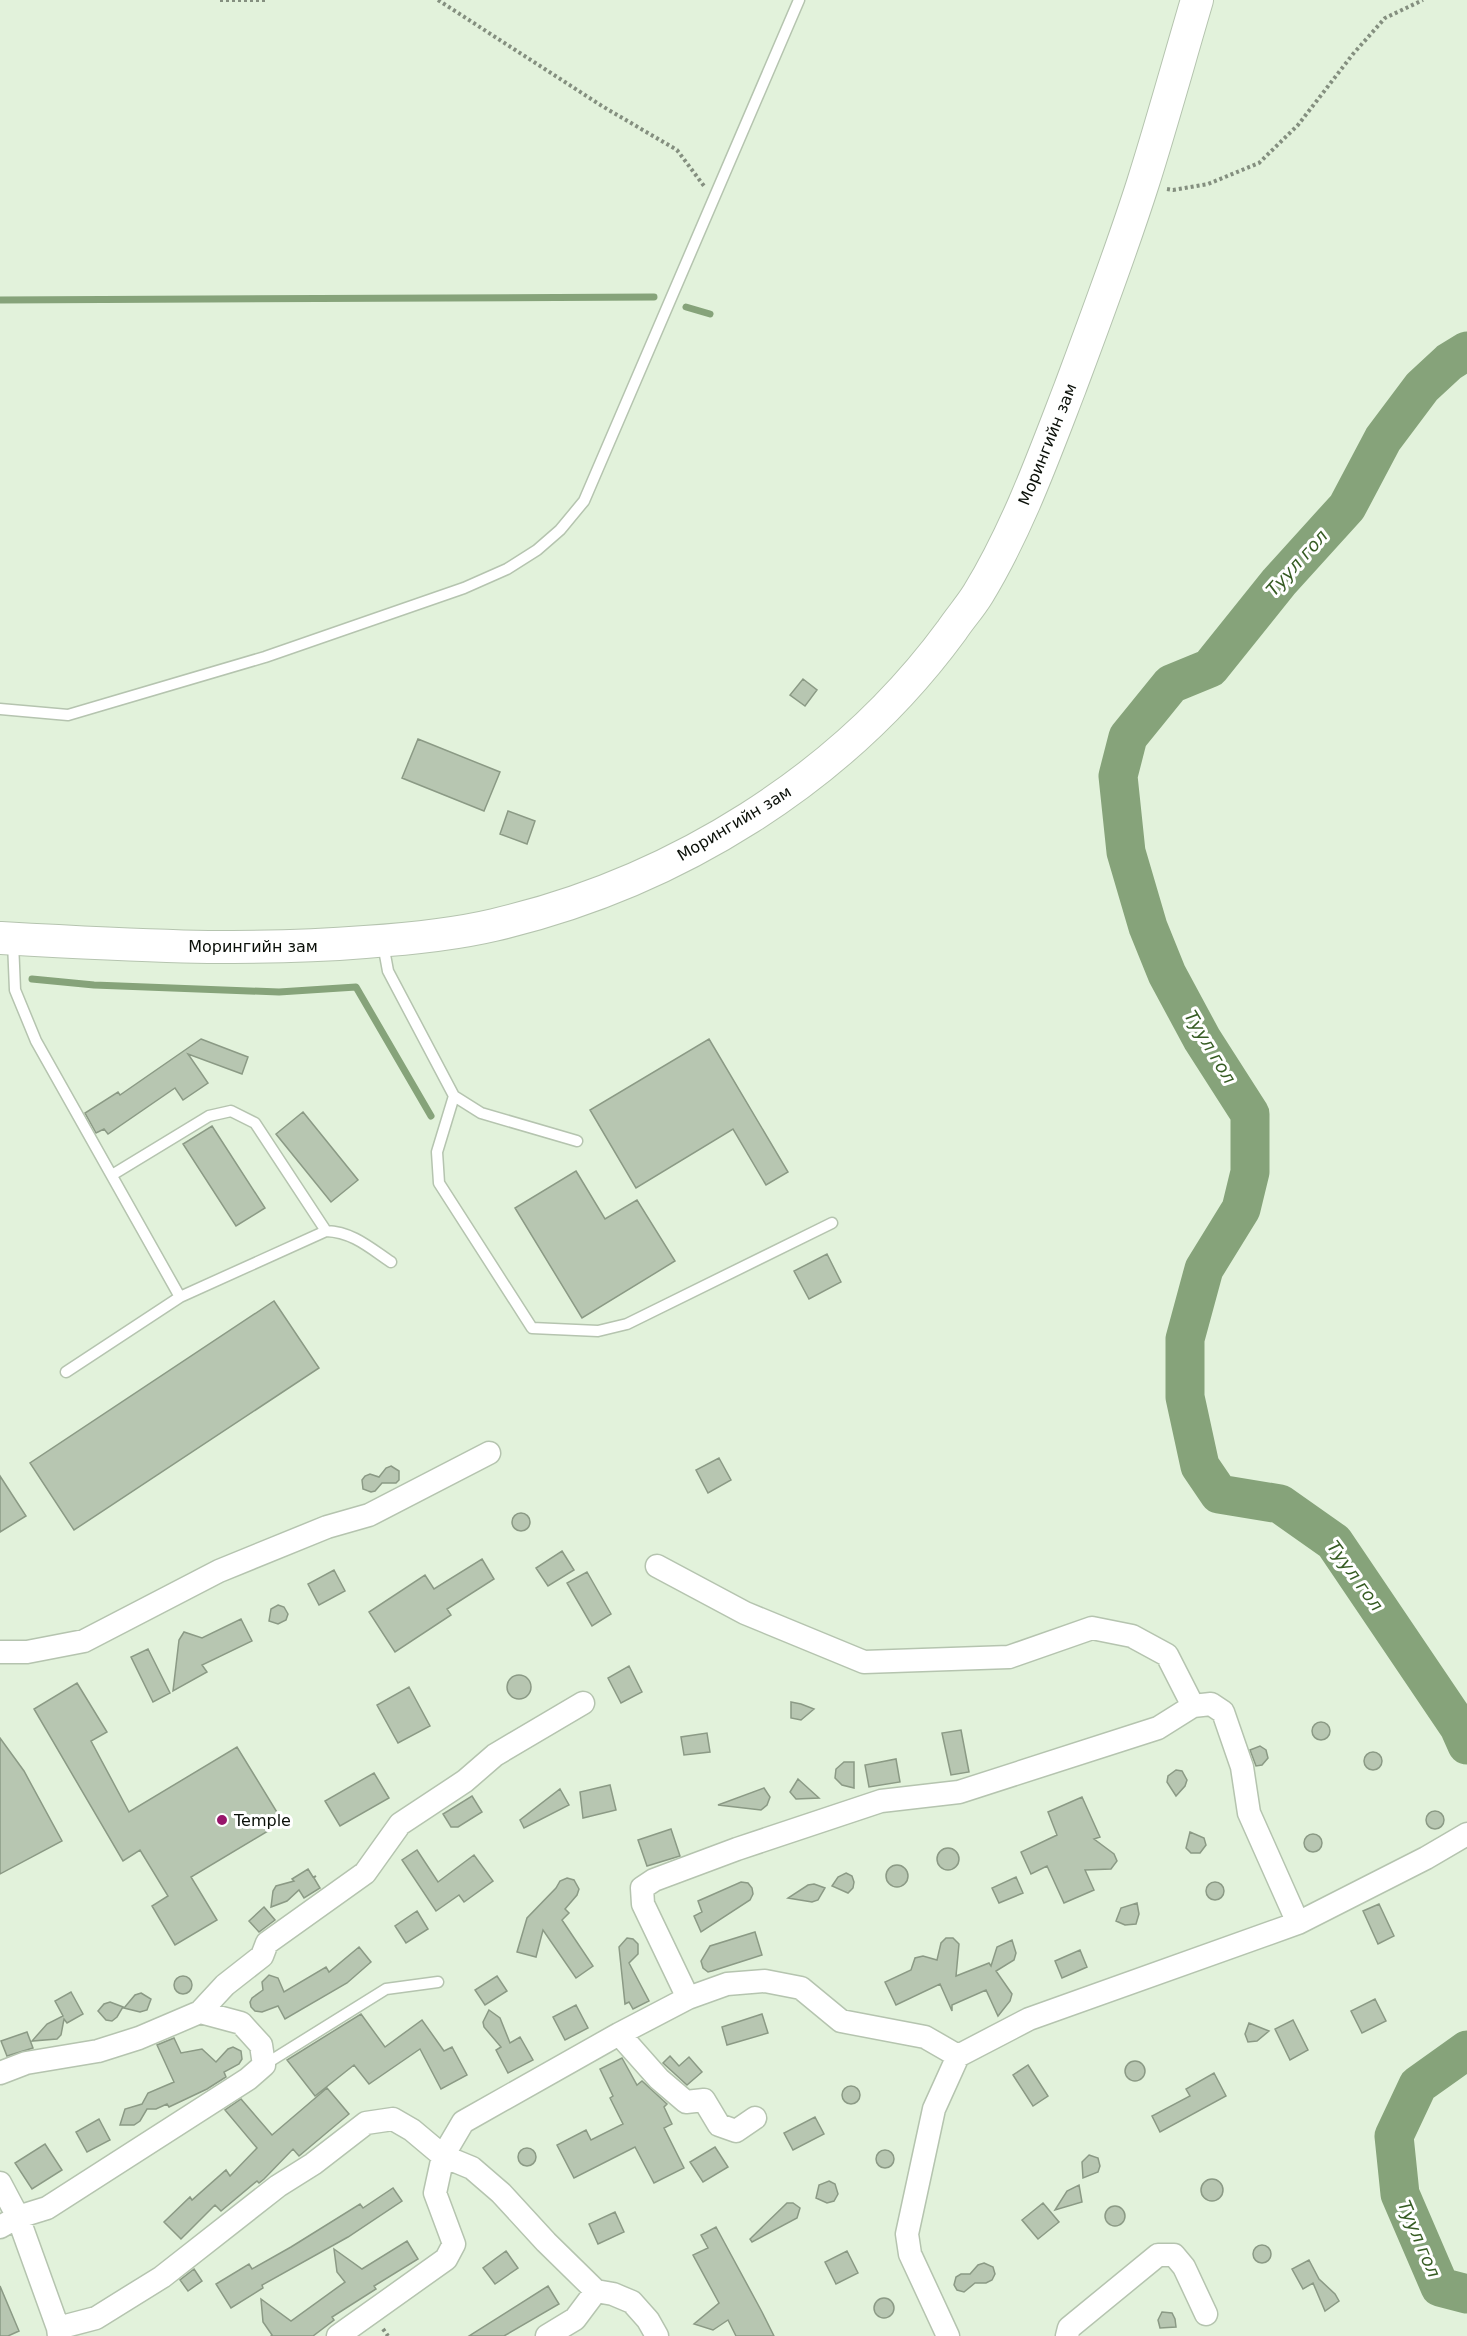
<svg xmlns="http://www.w3.org/2000/svg" width="1467" height="2336" font-family="'DejaVu Sans',sans-serif">
	<style>
		.lines { fill: none; stroke-linecap: round; stroke-linejoin: round }
		.stream { stroke: #86a37a; stroke-width: 7 }
		.river { stroke: #86a37a; stroke-width: 39 }
		.building { fill: #b7c6b1; stroke: #8b9a85; stroke-width: 1.5 }
		.lane-casing { stroke: #b5c4af; stroke-width: 13 }
		.street-casing { stroke: #b5c4af; stroke-width: 25 }
		.secondary-casing { stroke: #b5c4af; stroke-width: 34 }
		.path { stroke: #848f7f; stroke-width: 4; stroke-dasharray: 3 3; stroke-linecap: butt }
		.lane { stroke: #fff; stroke-width: 10 }
		.street { stroke: #fff; stroke-width: 22 }
		.secondary { stroke: #fff; stroke-width: 32 }
		.poi-dot { fill: #98156b; stroke: #fff; stroke-width: 2 }
		.labels { text-anchor: middle; stroke-width: 6; stroke-linejoin: round; paint-order: stroke }
		.street-label { font-size: 16px; fill: #0a0f08; stroke: #fff }
		.poi-label { font-size: 16px; fill: #0a0f08; stroke: #fff; text-anchor: start }
		.water-label { font-size: 18px; font-style: italic; fill: #365c23; stroke: #fff }
	</style>
	<rect width="100%" height="100%" fill="#e2f2db"/>
	<g class="lines">
		<!-- stream -->
		<path class="stream" d="M0 300 654 297
			M686 307 710 314
			M32 979 94 985 279 992 356 987 431 1116"/>
		<!-- river -->
		<path class="river" d="M1467 351 1449 362 1422 387 1383 439 1347 507 1279 582 1210 668 1171 684 1128 737 1118 776 1126 852 1148 927 1167 974 1202 1039 1250 1114V1172L1241 1209 1204 1269 1185 1339V1397L1200 1466 1219 1494 1280 1504 1334 1542 1459 1727 1467 1745
			M1467 2050 1418 2085 1394 2136 1400 2194 1440 2287 1467 2294"/>
	</g>
	<!-- building -->
	<path class="building" d="M803 679 817 690 805 706 790 695Z
		M418 739 500 772 484 811 402 778Z
		M508 811 535 821 527 844 500 834Z
		M201 1039 248 1057 242 1074 188 1054 208 1083 183 1100 175 1088 108 1134 104 1129 96 1133 85 1113 118 1092 120 1095Z
		M709 1039 788 1172 766 1185 733 1129 636 1188 590 1110Z
		M303 1112 358 1180 331 1202 276 1134Z
		M212 1126 265 1208 236 1226 183 1144Z
		M576 1171 605 1219 637 1200 675 1261 582 1318 515 1208Z
		M827 1254 841 1282 809 1299 794 1271Z
		M274 1301 319 1368 74 1530 30 1463Z
		M719 1458 731 1480 708 1493 696 1470Z
		M391 1466 399 1471V1480L396 1483H382L375 1491 371 1492 363 1489 362 1480 365 1476 370 1474 379 1477 386 1468Z
		M0 1476 26 1516 0 1532Z
		M512 1522a9 9 0 1 1 18 0a9 9 0 1 1-18 0Z
		M562 1551 574 1570 548 1586 536 1568Z
		M482 1559 494 1579 447 1609 451 1615 395 1652 369 1612 425 1575 434 1589Z
		M334 1570 345 1591 319 1605 308 1584Z
		M587 1572 611 1614 592 1626 567 1583Z
		M278 1605 284 1607 288 1614 286 1620 278 1624 269 1621 271 1609Z
		M241 1619 252 1641 202 1665 207 1672 173 1691 179 1640 184 1632 202 1638Z
		M148 1649 170 1693 153 1702 131 1657Z
		M629 1666 642 1692 621 1703 608 1678Z
		M507 1687a12 12 0 1 1 24 0a12 12 0 1 1-24 0Z
		M77 1683 107 1732 91 1741 129 1812 237 1747 283 1822 191 1877 217 1920 175 1945 152 1906 168 1896 140 1850 123 1861 34 1709Z
		M409 1687 430 1726 398 1743 377 1705Z
		M791 1702 801 1704 814 1709 801 1720 791 1718Z
		M1312 1731a9 9 0 1 1 18 0a9 9 0 1 1-18 0Z
		M961 1730 969 1772 951 1775 942 1733Z
		M707 1733 710 1752 684 1755 681 1737Z
		M0 1738 24 1771 62 1841 0 1874Z
		M1260 1746 1266 1750 1268 1758 1262 1765 1256 1766 1250 1750Z
		M1364 1761a9 9 0 1 1 18 0a9 9 0 1 1-18 0Z
		M896 1759 900 1782 869 1787 865 1765Z
		M844 1762H854V1788L842 1785 835 1778 836 1769Z
		M1176 1770 1182 1771 1187 1780 1185 1786 1176 1796 1167 1782 1168 1776Z
		M374 1773 389 1798 340 1826 325 1801Z
		M798 1779 819 1798 796 1799 790 1792Z
		M610 1785 616 1810 583 1818 580 1792Z
		M764 1788 770 1797 767 1805 761 1810 718 1805Z
		M560 1789 569 1805 524 1828 520 1820Z
		M472 1796 482 1812 458 1827H451L443 1814Z
		M1082 1797 1100 1837 1094 1839 1114 1854 1117 1861 1111 1869 1085 1870 1094 1890 1064 1903 1047 1866 1031 1874 1021 1852 1057 1835 1048 1812Z
		M1426 1820a9 9 0 1 1 18 0a9 9 0 1 1-18 0Z
		M671 1829 680 1856 647 1866 638 1840Z
		M1190 1832 1204 1838 1206 1845 1200 1853H1191L1186 1848Z
		M1304 1843a9 9 0 1 1 18 0a9 9 0 1 1-18 0Z
		M937 1859a11 11 0 1 1 22 0a11 11 0 1 1-22 0Z
		M417 1850 438 1882 474 1855 493 1881 464 1902 459 1895 436 1911 402 1860Z
		M886 1876a11 11 0 1 1 22 0a11 11 0 1 1-22 0Z
		M308 1869 313 1877 316 1876 314 1878 320 1888 304 1898 299 1890 287 1901 271 1907 273 1891 276 1886 294 1881 292 1879Z
		M846 1873 852 1876 854 1882 853 1888 848 1893 832 1886 838 1877Z
		M1016 1877 1023 1893 999 1903 992 1888Z
		M567 1878 574 1880 579 1889 577 1895 565 1909 569 1913 562 1920 593 1966 576 1978 543 1930 536 1957 517 1952 527 1918 556 1888 560 1881Z
		M1206 1891a9 9 0 1 1 18 0a9 9 0 1 1-18 0Z
		M741 1882 748 1883 752 1888 753 1894 750 1900 701 1932 694 1916 702 1912 698 1901Z
		M814 1884 825 1888 818 1900 812 1902 788 1898 808 1885Z
		M1137 1903 1139 1914 1136 1924 1125 1925 1116 1921 1121 1908Z
		M1379 1904 1394 1936 1378 1944 1363 1911Z
		M264 1907 275 1920 259 1932 249 1921Z
		M417 1911 428 1929 406 1943 395 1926Z
		M755 1932 762 1955 712 1971 708 1972 703 1968 701 1961 710 1946Z
		M627 1938 633 1939 638 1944V1954L629 1963 649 2001 633 2009 629 2002 625 2004 619 1947Z
		M946 1938H953L959 1944 956 1976 989 1963 991 1966 997 1947 1012 1940 1016 1953 1014 1960 996 1971 1012 1994 1010 2001 998 2016 986 1990 952 2005V2011L940 1984 896 2005 885 1982 911 1970 915 1958 923 1956 937 1960 941 1943Z
		M359 1947 371 1962 347 1983 285 2019 278 2006 262 2012 255 2011 251 2007 250 2002 252 1998 263 1990 262 1982 269 1975 278 1978 284 1992 326 1967 329 1972Z
		M1080 1950 1087 1967 1062 1978 1055 1961Z
		M174 1985a9 9 0 1 1 18 0a9 9 0 1 1-18 0Z
		M497 1976 507 1991 485 2005 475 1990Z
		M71 1992 83 2014 67 2023 64 2019 61 2035 57 2039 32 2041 47 2024 63 2016 55 2001Z
		M141 1993 151 1999 147 2010 140 2012 124 2008 135 1995Z
		M1375 1999 1386 2021 1362 2033 1351 2011Z
		M110 2002 123 2007 117 2017 112 2021 106 2020 98 2011 104 2004Z
		M576 2005 588 2028 565 2040 553 2017Z
		M489 2010 500 2018 510 2043 520 2037 533 2060 508 2073 496 2050 501 2047 484 2027 483 2022Z
		M361 2014 385 2047 422 2020 444 2051 452 2047 467 2075 441 2089 420 2049 369 2084 354 2065 315 2096 287 2060Z
		M762 2014 768 2033 727 2045 722 2027Z
		M1293 2020 1308 2050 1290 2060 1275 2029Z
		M1249 2023 1269 2031 1257 2041 1248 2042 1245 2034Z
		M27 2032 33 2048 7 2056 1 2041Z
		M174 2038 181 2053 202 2049 216 2062 228 2049 233 2047 241 2051 242 2059 239 2064 224 2072 226 2077 207 2089 169 2107 167 2104 156 2109H147L140 2121 134 2125H120L125 2109 142 2104 148 2093 174 2082 157 2045Z
		M670 2056 679 2066 689 2057 702 2072 687 2085 663 2063Z
		M622 2058 637 2085 642 2081 667 2104 664 2107 672 2124 664 2128 684 2168 654 2183 635 2147 574 2178 557 2145 586 2130 591 2140 623 2124 610 2098 613 2096 600 2069Z
		M1125 2071a10 10 0 1 1 20 0a10 10 0 1 1-20 0Z
		M1028 2065 1048 2096 1033 2106 1013 2075Z
		M1214 2073 1226 2096 1160 2132 1152 2116 1190 2096 1186 2089Z
		M842 2095a9 9 0 1 1 18 0a9 9 0 1 1-18 0Z
		M327 2088 349 2114 299 2156 293 2149 264 2179 259 2183 257 2181 221 2211 215 2205 181 2239 164 2222 190 2197 192 2200 226 2170 230 2176 257 2148 225 2110 241 2099 272 2135Z
		M815 2117 824 2134 793 2150 784 2133Z
		M99 2119 110 2140 87 2152 76 2132Z
		M45 2144 62 2170 32 2189 15 2163Z
		M715 2147 728 2167 703 2182 690 2162Z
		M518 2157a9 9 0 1 1 18 0a9 9 0 1 1-18 0Z
		M876 2159a9 9 0 1 1 18 0a9 9 0 1 1-18 0Z
		M1089 2155 1098 2158 1100 2166 1098 2172 1083 2178 1082 2162Z
		M1201 2190a11 11 0 1 1 22 0a11 11 0 1 1-22 0Z
		M829 2181 835 2184 838 2194 834 2201 827 2203 816 2198 819 2185Z
		M1079 2185 1082 2202 1055 2210 1067 2191Z
		M393 2188 402 2201 348 2237 262 2285 263 2288 231 2308 216 2284 249 2264 252 2269 291 2247 360 2204 363 2208Z
		M787 2203H793L800 2208 797 2218 752 2242 750 2239Z
		M1043 2203 1059 2222 1038 2239 1022 2220Z
		M1105 2216a10 10 0 1 1 20 0a10 10 0 1 1-20 0Z
		M615 2212 624 2232 598 2244 589 2224Z
		M716 2227 762 2312 774 2336H736L728 2320 713 2330 694 2324 719 2303 693 2255 708 2248 701 2235Z
		M407 2241 418 2259 374 2286 376 2289 332 2317 334 2320 313 2336H271L272 2335 263 2322 261 2299 291 2321 345 2282 337 2272 334 2249 362 2269Z
		M1253 2254a9 9 0 1 1 18 0a9 9 0 1 1-18 0Z
		M506 2251 518 2268 495 2284 483 2268Z
		M847 2251 858 2273 836 2284 825 2262Z
		M1309 2260 1319 2279 1335 2294 1339 2301 1325 2311 1313 2283 1303 2289 1292 2269Z
		M984 2263 993 2267 995 2274 992 2280 986 2283H975L964 2292 957 2290 954 2285 956 2277 961 2274H970L978 2265Z
		M194 2269 202 2281 188 2291 180 2280Z
		M0 2286 19 2331 8 2336H0Z
		M548 2286 559 2304 504 2336H469Z
		M874 2308a10 10 0 1 1 20 0a10 10 0 1 1-20 0Z
		M1162 2312 1172 2313 1175 2319 1176 2327 1160 2328 1158 2320Z"/>
	<g class="lines">
		<defs>
			<path id="lane" d="M0 709 68 715 265 657 464 588 507 569 537 550 560 530 584 501 799 0
				M13 942 15 990 36 1041 180 1297 326 1231C353 1232 370 1248 391 1262
				M383 944 388 971 454 1096 481 1113 577 1141
				M454 1096 437 1152 439 1183 532 1328 598 1331 627 1324 832 1223
				M112 1175 209 1116 231 1111 255 1123 326 1231
				M66 1372 180 1297
				M264 2065 386 1989 438 1982"/>
			<path id="street" d="M657 1566 745 1613 864 1662 1009 1657 1092 1628 1132 1636 1167 1655 1193 1706
				M0 1652H27L84 1641 219 1571 327 1527 369 1515 489 1453
				M688 1998 643 1904 642 1888 654 1880 737 1849 881 1801 959 1792 1158 1728 1193 1706 1211 1704 1223 1712 1242 1767 1249 1813 1298 1923
				M619 2034 659 2079 686 2102 704 2100 719 2125 736 2131 755 2118
				M0 2073 26 2063 98 2051 139 2038 200 2012 225 1985 262 1956 267 1943 365 1873 400 1824 465 1781 495 1755 583 1703
				M0 2183 18 2217 58 2328 59 2336
				M0 2227 18 2217 47 2208 248 2079 264 2065 261 2045 241 2023 200 2012
				M58 2328 96 2318 162 2277 278 2186 313 2164 366 2123 393 2119 412 2130 443 2156 472 2168 501 2193 546 2242 596 2291 613 2294 632 2302 648 2320 657 2336
				M338 2336 446 2259 454 2244 435 2193 443 2156 463 2122 619 2034 688 1998 727 1984 765 1981 801 1988 841 2021 925 2037 958 2056 1029 2019 1298 1923 1426 1858 1467 1834
				M547 2336 575 2319 596 2291
				M948 2336 910 2254 907 2234 934 2109 958 2056
				M1067 2336 1069 2328 1158 2255H1174L1184 2267 1206 2314"/>
			<path id="secondary" d="M0 938C122 945 243 952 365 942 408 939 452 935 494 925 674 883 843 779 952 630 960 618 970 607 978 594 1017 530 1043 458 1070 388 1095 321 1121 252 1143 183 1162 123 1179 61 1197 0"/>
		</defs>
		<!-- lane casing -->
		<use href="#lane" class="lane-casing"/>
		<!-- street casing -->
		<use href="#street" class="street-casing"/>
		<!-- secondary casing -->
		<use href="#secondary" class="secondary-casing"/>
		<!-- path -->
		<path class="path" d="M220 0H265
			M438 0 602 106 677 150 704 186
			M1167 189 1173 190 1208 184 1259 163 1298 125 1353 54 1385 18 1423 0
			M383 2329 388 2336"/>
		<!-- lane -->
		<use href="#lane" class="lane"/>
		<!-- street -->
		<use href="#street" class="street"/>
		<!-- secondary -->
		<use href="#secondary" class="secondary"/>
	</g>
	<!-- markers -->
	<circle class="poi-dot" cx="222" cy="1820" r="6"/>
	<g class="labels">
		<!-- street labels -->
		<g class="street-label">
			<text transform="translate(1047 444) rotate(-68)" y="6">Морингийн зам</text>
			<text transform="translate(734 823) rotate(-31)" y="6">Морингийн зам</text>
			<text x="253" y="952">Морингийн зам</text>
		</g>
		<!-- poi labels -->
		<g class="poi-label">
			<text x="234" y="1826">Temple</text>
		</g>
		<!-- water labels -->
		<g class="water-label">
			<text transform="translate(1297 563) rotate(-48)" y="6">Туул гол</text>
			<text transform="translate(1210 1047) rotate(59)" y="6">Туул гол</text>
			<text transform="translate(1355 1576) rotate(54)" y="6">Туул гол</text>
			<text transform="translate(1419 2239) rotate(67)" y="6">Туул гол</text>
		</g>
	</g>
</svg>
